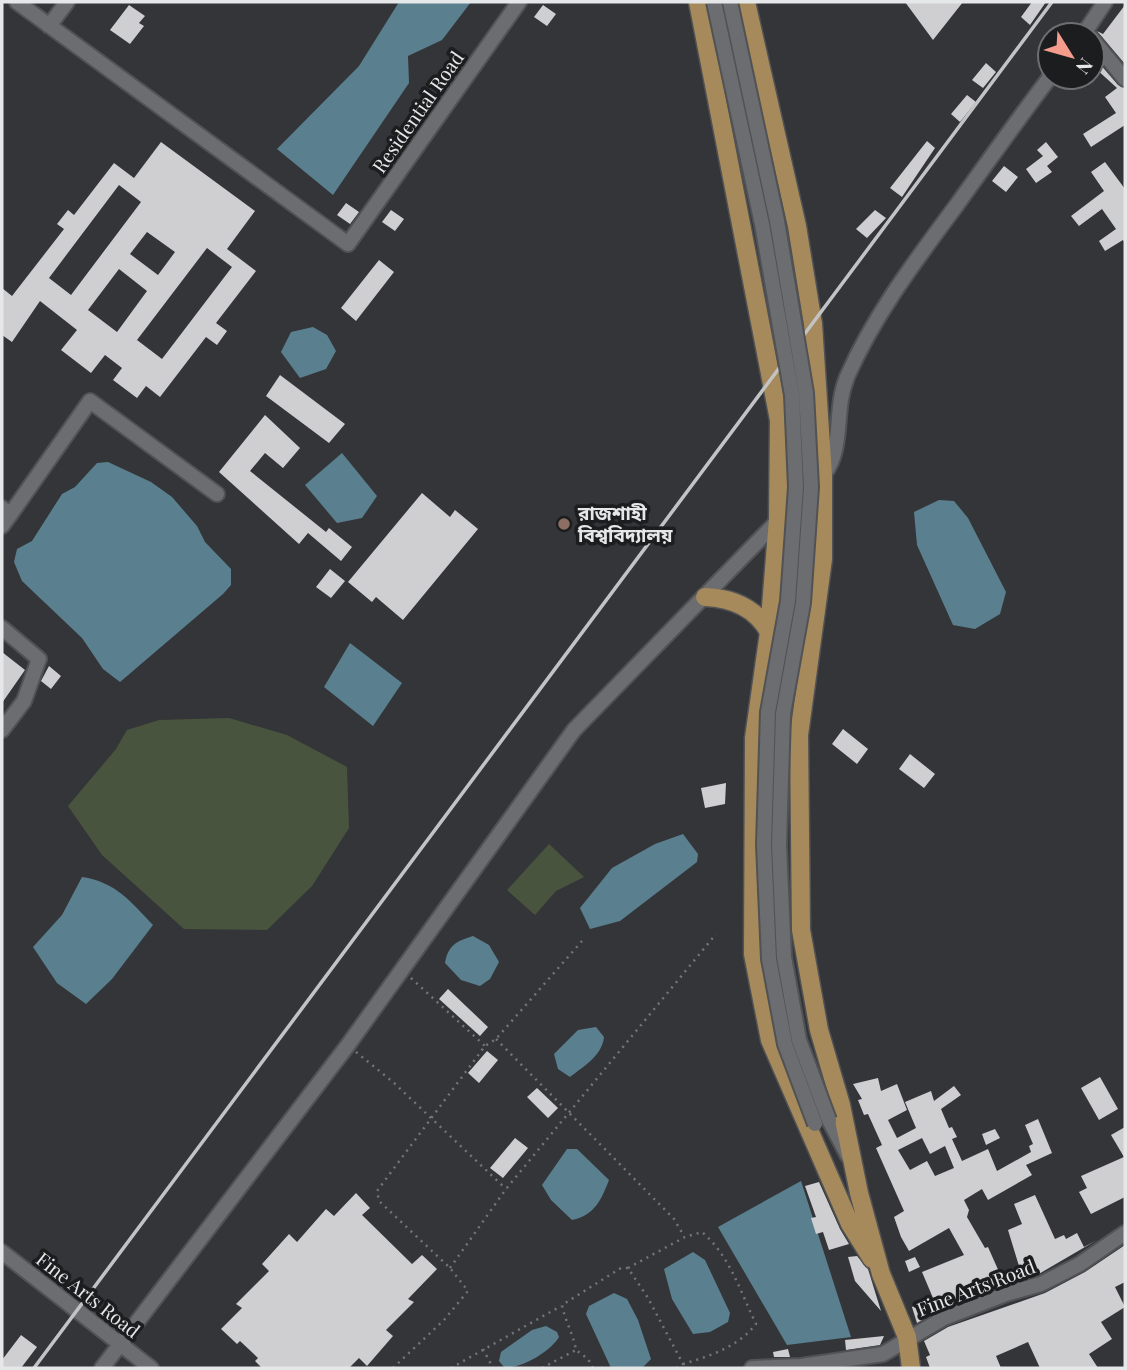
<svg xmlns="http://www.w3.org/2000/svg" width="1127" height="1370" font-family="'Playfair Display','Noto Sans Bengali',serif">
	<style>
		.green { fill: #49543e }
		.water { fill: #5a8090 }
		.building { fill: #cfced1; fill-rule: evenodd }
		.lines { fill: none; stroke-linecap: round; stroke-linejoin: round }
		.minor-casing { stroke: #515254; stroke-width: 18 }
		.major-casing { stroke: #515254; stroke-width: 21 }
		.path { stroke: #747578; stroke-width: 2.5; stroke-dasharray: 2 5; stroke-linecap: butt }
		.minor { stroke: #6c6d70; stroke-width: 14 }
		.major { stroke: #a78a5b; stroke-width: 18 }
		.rail { stroke: #c2c3c5; stroke-width: 3.5 }
		.minor-bridge-casing { stroke: #515254; stroke-width: 18; stroke-linecap: butt }
		.minor-bridge { stroke: #6c6d70; stroke-width: 14 }
		.education-dot { fill: #8d6e63; stroke: #1c1d1e; stroke-width: 2.5 }
		.labels { text-anchor: middle; stroke-width: 7; stroke-linejoin: round; paint-order: stroke }
		.street-label { font-size: 19px; fill: #e6e7e9; stroke: #1c1d1e }
		.poi-label { font-size: 19px; font-weight: bold; fill: #e6e7e9; stroke: #1c1d1e; text-anchor: start }
	</style>
	<rect width="100%" height="100%" fill="#343538"/>
	<!-- green -->
	<path class="green" d="M229 718 287 735 347 767 349 828 312 886 267 930 184 929 102 855 68 806 116 749 127 730 159 720Z
		M549 844 584 877 556 891 535 915 507 890Z"/>
	<!-- water -->
	<path class="water" d="M399 2H471L442 40 408 56 409 83 333 195 277 149 359 66Z
		M313 327 327 335 336 351 326 369 300 378 281 352 291 332Z
		M342 453 377 496 362 518 337 523 305 485Z
		M108 462 151 482 172 497 197 526 205 542 231 569V585L223 594 120 682 103 669 82 638 22 581 14 562 17 549 32 541 62 494 75 487 97 463Z
		M939 500 954 501 968 518 1006 592 1000 614 975 629 953 625 917 545 914 512Z
		M350 643 402 683 373 726 324 687Z
		M683 834 698 854 697 862 620 921 590 929 580 908 612 868 655 844Z
		M82 877C116 882 131 902 153 925L112 979 86 1004 57 983 33 947 62 915Z
		M473 936 489 945 499 962 490 979 480 986 461 980 445 963C448 946 456 941 473 936Z
		M596 1027 604 1037C602 1056 584 1066 570 1077L558 1069 554 1054 578 1030Z
		M567 1149H577L609 1180C601 1200 595 1215 572 1220L551 1200 542 1185Z
		M801 1181 851 1337 787 1345 718 1227Z
		M693 1252 705 1260 730 1313 728 1322 710 1332 693 1334 672 1299 664 1269Z
		M614 1293 627 1299 638 1320 651 1359 642 1368H611L586 1314 589 1306Z
		M546 1326 557 1332 559 1337C551 1351 520 1370 504 1367L499 1361 501 1352 532 1330Z"/>
	<!-- building -->
	<path class="building" d="M905 2H963L933 40Z
		M1032 2H1046L1030 25 1021 17Z
		M129 5 145 16 139 23 144 26 130 44 110 30Z
		M543 5 556 14 547 26 534 17Z
		M1125 5V64L1097 31 1103 34Z
		M986 63 996 72 983 88 972 80Z
		M1099 63 1118 85 1125 88V125L1091 147 1083 134 1116 113 1105 97 1117 88 1095 68Z
		M967 95 976 102 960 122 951 114Z
		M927 141 935 148 902 197 890 188Z
		M161 142 255 211 227 249 256 271 216 323 227 331 217 345 206 337 160 397 146 386 137 398 113 380 122 368 105 355 91 373 61 350 77 330 40 301 12 342 2 335V288L12 296 64 229 57 224 68 210 74 215 114 163 134 178ZM119 185 141 202 71 295 49 278ZM147 232 175 252 158 275 130 254ZM207 248 232 267 162 359 137 340ZM119 269 147 291 117 332 88 310Z
		M1046 142 1058 157 1047 166 1052 172 1036 183 1026 169 1043 156 1037 150Z
		M1105 162 1125 189V243L1123 240 1105 251 1099 241 1116 229 1102 209 1079 226 1071 216 1104 191 1091 172Z
		M1004 166 1018 177 1006 192 992 181Z
		M346 203 359 212 350 224 337 215Z
		M391 210 404 219 395 231 382 222Z
		M875 210 886 218 867 238 856 229Z
		M379 260 394 272 356 321 341 308Z
		M280 375 345 424 329 443 266 396Z
		M265 415 300 448 283 468 265 453 250 471 326 532 329 528 352 547 341 561 308 533 299 544 219 472Z
		M422 493 450 517 455 510 478 529 403 620 376 597 372 602 348 582Z
		M330 569 345 581 331 598 316 587Z
		M2 652 25 670 2 703Z
		M49 666 61 676 51 689 41 681Z
		M843 729 868 749 857 764 832 744Z
		M910 754 935 774 924 788 899 769Z
		M726 783 725 804 705 808 701 788Z
		M448 989 488 1027 480 1036 439 999Z
		M487 1051 498 1060 479 1083 468 1073Z
		M1100 1077 1118 1109 1099 1120 1081 1088Z
		M878 1078 881 1091 897 1084 907 1110 888 1120 897 1138 916 1128 905 1102 931 1091 934 1101 954 1086 961 1095 941 1109 949 1128 952 1127 957 1137 952 1139 962 1161 988 1149 997 1171 1031 1152 1029 1146 1033 1144 1025 1125 1038 1119 1052 1153 1026 1165 1032 1175 988 1200 982 1189 964 1200 969 1210 967 1217 985 1248 988 1247 1000 1274 1019 1266 1008 1230 1022 1224 1014 1204 1035 1195 1055 1239 1064 1235 1066 1239 1077 1233 1084 1247 1097 1240 1037 1275 941 1309 917 1323 912 1307 933 1298 922 1272 964 1255 949 1228 909 1251 901 1237 894 1217 904 1211 876 1148 882 1145 868 1114 864 1115 858 1100 862 1099 853 1084ZM922 1138 930 1154 945 1146 954 1168 935 1176 927 1161 910 1170 898 1150Z
		M537 1088 558 1108 548 1118 527 1097Z
		M1125 1127V1197L1091 1214 1079 1192 1087 1188 1081 1176 1124 1157 1111 1135Z
		M995 1129 1000 1138 986 1145 982 1134Z
		M515 1138 528 1148 503 1178 490 1168Z
		M819 1182 840 1229 849 1244 829 1250 823 1232 816 1234 811 1218 816 1217 805 1186Z
		M356 1193 370 1208 362 1215 412 1264 422 1255 437 1269 408 1299 414 1302 386 1330 393 1336 367 1366 359 1358 349 1368H262L255 1361 258 1358 240 1341 237 1344 221 1329 242 1308 236 1304 269 1271 262 1264 289 1234 297 1242 326 1209 334 1216Z
		M1125 1245V1282L1115 1287 1125 1307 1101 1322 1112 1339 1089 1354 1098 1368H1040L1028 1342 996 1356 1001 1368H930L926 1357 930 1355 924 1341 948 1327 1045 1293 1085 1272Z
		M857 1256 868 1269 881 1311 855 1281 848 1257Z
		M915 1257 920 1267 909 1272 905 1261Z
		M21 1335 37 1347 21 1368H2V1360Z
		M884 1336 880 1345 846 1350 845 1340Z
		M788 1349 790 1357H774L773 1352Z"/>
	<g class="lines">
		<defs>
			<path id="minor" d="M17 2 348 244 519 2
				M49 26 67 2
				M1083 35 1105 2
				M1092 39 1125 79
				M818 481C847 453 832 414 847 377 874 315 916 260 956 206 987 163 1018 119 1050 77
				M2 508 10 515 2 526
				M10 515 90 401 217 494
				M2 628 39 659 24 701 2 730
				M829 1120 848 1156
				M2 1252 151 1368
				M102 1368 348 1045 574 730 801 497
				M752 1368 801 1366 883 1354 944 1318 1006 1294 1041 1284 1080 1264 1125 1233"/>
			<path id="major" d="M698 2 779 420 778 519 769 632 754 738 753 954 770 1040 850 1224 872 1259
				M746 2 797 226 813 324 823 476V559L799 735 801 930 819 1030 841 1105 859 1193 881 1274 907 1337 911 1368
				M705 597C731 598 755 607 769 632"/>
		</defs>
		<!-- minor casing -->
		<use href="#minor" class="minor-casing"/>
		<!-- major casing -->
		<use href="#major" class="major-casing"/>
		<!-- path -->
		<path class="path" d="M411 978 485 1046
			M496 1039 674 1219 684 1236
			M356 1052 393 1082 506 1189
			M450 1268 506 1189 716 934
			M628 1268 685 1237 702 1232C730 1256 740 1291 756 1324 738 1347 710 1356 683 1364
			M483 1349 493 1368
			M393 1368 444 1320 468 1291 450 1268 379 1201 377 1191 485 1046 496 1039 582 941
			M451 1368 561 1306
			M542 1368 576 1350
			M593 1368 588 1359 576 1350C573 1333 565 1321 562 1305L621 1268H628L648 1298 683 1364 676 1368"/>
		<!-- minor -->
		<use href="#minor" class="minor"/>
		<!-- major -->
		<use href="#major" class="major"/>
		<!-- rail -->
		<path class="rail" d="M34 1368 1052 2"/>
		<defs>
			<path id="minor-bridge" d="M714 2 762 224 792 395 796 487 788 601 768 712 764 845 769 959 785 1044 815 1124
				M730 2 777 221 806 393 811 487 803 603 783 714 779 845 784 957 799 1040 829 1120"/>
		</defs>
		<!-- minor-bridge casing -->
		<use href="#minor-bridge" class="minor-bridge-casing"/>
		<!-- minor-bridge -->
		<use href="#minor-bridge" class="minor-bridge"/>
	</g>
	<!-- markers -->
	<circle class="education-dot" cx="564" cy="524" r="7"/>
	<g class="labels">
		<!-- street labels -->
		<g class="street-label">
			<text transform="translate(418 112) rotate(-55)" y="7">Residential Road</text>
			<text transform="translate(976 1288) rotate(-21)" y="7">Fine Arts Road</text>
			<text transform="translate(88 1295) rotate(38)" y="7">Fine Arts Road</text>
		</g>
		<!-- poi labels -->
		<g class="poi-label">
			<text x="578" y="520">রাজশাহী<tspan x="578" dy="22">বিশ্ববিদ্যালয়</tspan></text>
		</g>
	</g>
	<!-- border -->
	<rect width="1127" height="1370" fill="none" stroke="#e6e7e9" stroke-width="7"/>
	<!-- north arrow -->
	<g transform="translate(1071 56) rotate(127)"><circle r="33" fill="#1c1d1e" stroke="#6d6e6f" stroke-width="2"/>
	<path d="M0-5L12 26L0 18L-12 26Z" fill="#f49d8c"/>
	<text y="-10" font-size="19" font-weight="bold" text-anchor="middle" fill="#e6e7e9">N</text>
	</g>
</svg>
